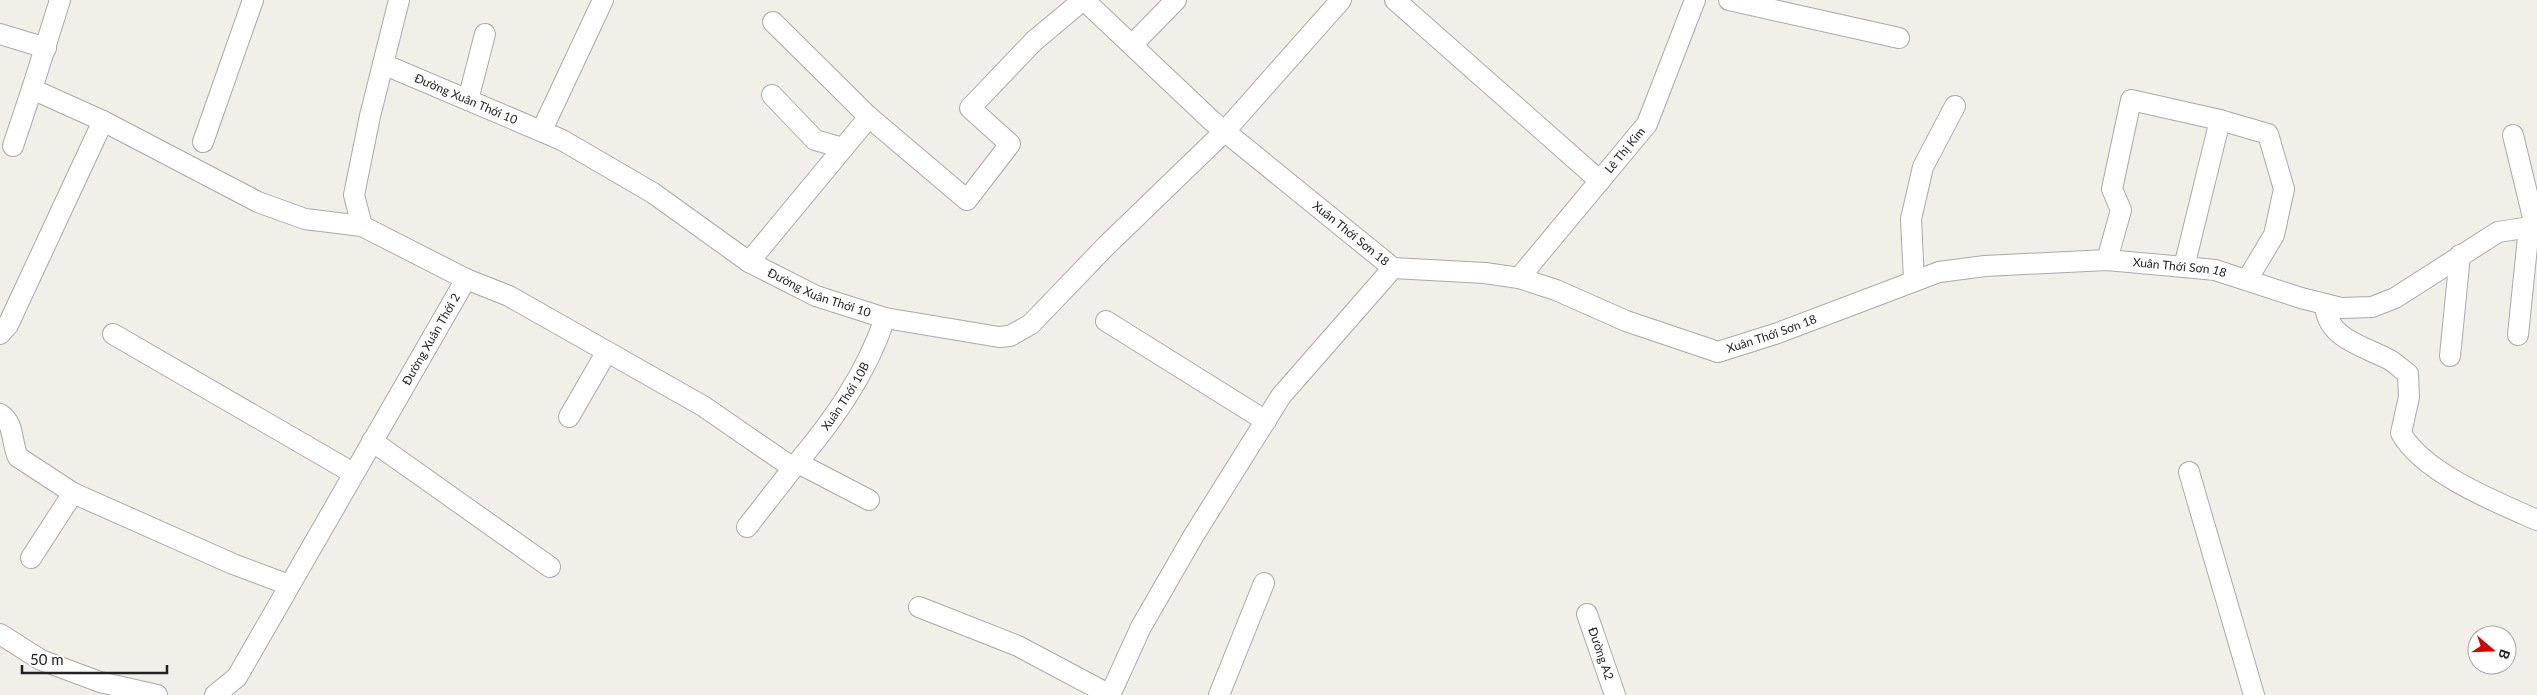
<svg xmlns="http://www.w3.org/2000/svg" width="2537" height="695" font-family="Lato,sans-serif">
	<style>
		.lines { fill: none; stroke-linecap: round; stroke-linejoin: round }
		.minor-casing { stroke: #a9a9a9; stroke-width: 22 }
		.minor { stroke: #fff; stroke-width: 20 }
		.labels { text-anchor: middle; stroke-width: 4.5; stroke-linejoin: round; paint-order: stroke }
		.street-label { font-size: 12px; fill: #222; stroke: #fff }
	</style>
	<rect width="100%" height="100%" fill="#f2efe9"/>
	<g class="lines">
		<defs>
			<g id="minor">
				<path d="M60 0 32 89 103 121 258 202 305 219 362 226"/>
				<path id="s1" d="M1084 0 1212 121 1393 268 1485 273 1519 278 1556 290 1626 321 1718 352 1778 333 1939 272 1985 266 2107 260 2184 267 2215 270 2301 298 2341 308 2372 307 2395 298 2498 232 2537 226"/>
				<path d="M1395 0 1600 181"/>
				<path d="M1729 0 1899 38"/>
				<path d="M773 22 869 117"/>
				<path d="M0 34 46 48"/>
				<path d="M1132 45 1176 0"/>
				<path id="s2" d="M383 64 562 140 653 193 749 262 816 296 885 318 999 337 1010 336 1031 324 1106 246 1225 131 1341 0"/>
				<path d="M772 95 815 140 843 148"/>
				<path d="M468 100 485 34"/>
				<path d="M542 130 603 0"/>
				<path d="M2513 135 2535 226"/>
				<path d="M203 142 253 0"/>
				<path d="M13 146 32 89"/>
				<path d="M2107 260 2121 210 2112 189 2131 100 2220 120 2268 134 2284 189 2274 235 2247 280"/>
				<path d="M749 262 869 117 967 200 1010 144 970 108 1034 41 1083 0"/>
				<path d="M2184 267 2220 120"/>
				<path id="s3" d="M1519 278 1647 124 1695 0"/>
				<path d="M466 279 509 296 703 406 793 468 747 527"/>
				<path d="M1914 280 1911 219 1923 167 1955 106"/>
				<path d="M2325 304C2326 337 2360 345 2386 358 2394 361 2401 369 2408 374L2409 397 2401 433C2423 473 2496 502 2537 520"/>
				<path d="M1106 321 1266 421"/>
				<path d="M0 334 8 325 103 121"/>
				<path d="M113 334 353 473"/>
				<path d="M2518 335 2529 227"/>
				<path d="M2450 356 2460 255"/>
				<path d="M0 414C15 423 11 443 18 457L73 493"/>
				<path d="M569 417 606 353"/>
				<path d="M372 441 550 567"/>
				<path d="M798 463 869 500"/>
				<path id="s4" d="M793 468C832 422 866 375 885 318"/>
				<path d="M2189 472 2254 695"/>
				<path d="M31 558 73 493 233 564 289 585"/>
				<path d="M919 607 1018 646 1110 695 1141 627 1194 535 1281 396 1393 268"/>
				<path id="s5" d="M1587 614 1615 695"/>
				<path d="M0 634 41 660 100 682 157 695"/>
				<path id="s6" d="M215 695 237 677 466 279 362 226 354 195 370 116 399 0"/>
				<path d="M1219 695 1264 583"/>
			</g>
		</defs>
		<!-- minor casing -->
		<use href="#minor" class="minor-casing"/>
		<!-- minor -->
		<use href="#minor" class="minor"/>
	</g>
	<g class="labels">
		<!-- street labels -->
		<g class="street-label">
			<text dy="4" stroke="none"><textPath href="#s2" startOffset="90">Đường Xuân Thới 10</textPath></text>
			<text dy="4" stroke="none"><textPath href="#s3" startOffset="166">Lê Thị Kim</textPath></text>
			<text dy="4" stroke="none"><textPath href="#s1" startOffset="355">Xuân Thới Sơn 18</textPath></text>
			<text dy="4" stroke="none"><textPath href="#s1" startOffset="1225">Xuân Thới Sơn 18</textPath></text>
			<text dy="4" stroke="none"><textPath href="#s2" startOffset="495">Đường Xuân Thới 10</textPath></text>
			<text dy="4" stroke="none"><textPath href="#s1" startOffset="805">Xuân Thới Sơn 18</textPath></text>
			<text dy="4" stroke="none"><textPath href="#s6" startOffset="418">Đường Xuân Thới 2</textPath></text>
			<text dy="4" stroke="none"><textPath href="#s4" startOffset="89">Xuân Thới 10B</textPath></text>
			<text dy="4" stroke="none"><textPath href="#s5" startOffset="42">Đường A2</textPath></text>
		</g>
	</g>
	<!-- north arrow -->
	<g transform="translate(2492 650) rotate(109)"><circle r="24" fill="#ffffff" stroke="#a7a7a7"/>
	<path d="M0-4L9 19L0 12L-9 19Z" fill="#d40000"/>
	<text y="-8" font-size="14" font-weight="bold" text-anchor="middle" fill="#222222">B</text>
	</g>
	<!-- scale -->
	<path d="M22 665v8h145v-8" fill="none" stroke="#222222" stroke-width="2.5"/>
	<text x="30" y="665" font-size="15" fill="#222222" stroke="#ffffff" stroke-width="4" paint-order="stroke">50 m</text>
</svg>
